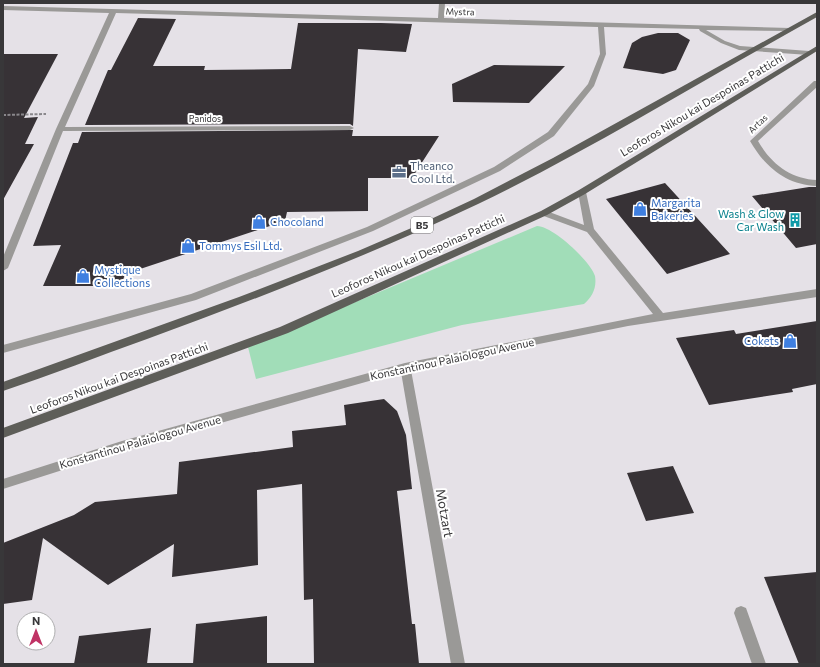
<svg xmlns="http://www.w3.org/2000/svg" width="820" height="667" font-family="Commissioner,sans-serif">
	<style>
		.green { fill: #a1ddb8 }
		.building { fill: #373236 }
		.lines { fill: none; stroke-linecap: round; stroke-linejoin: round }
		.path { stroke: #89878b; stroke-width: 2; stroke-dasharray: 3 1.5; stroke-linecap: butt }
		.street { fill: #9a9997; fill-rule: evenodd }
		.primary { fill: #5e5e59; fill-rule: evenodd }
		.labels { text-anchor: middle; stroke-width: 4; stroke-linejoin: round; paint-order: stroke }
		.far-street-label { font-size: 9px; fill: #383739; stroke: #fff }
		.shield { fill: #fff; stroke: #747374; stroke-width: 1 }
		.shield-label { font-size: 10px; font-weight: bold; fill: #383739 }
		.street-label { font-size: 11px; fill: #383739; stroke: #fff }
		.service-label { font-size: 11px; fill: #4e5e75; stroke: #fff; text-anchor: start }
		.shop-label { font-size: 11px; fill: #366cbe; stroke: #fff; text-anchor: start }
		.culture-label { font-size: 11px; fill: #0d838f; stroke: #fff; text-anchor: end }
		.near-street-label { font-size: 13px; fill: #383739; stroke: #fff }
	</style>
	<rect width="100%" height="100%" fill="#e5e1e7"/>
	<!-- green -->
	<path class="green" d="M537 226C553 226 591 262 595 276 597 288 592 297 584 304L462 325 256 379 248 347Z"/>
	<!-- building -->
	<path class="building" d="M138 18 176 19 153 66H205L204 70 291 69 298 23H381L412 24 406 52 358 49 353 126 350 124 85 125 108 70H111Z
		M658 33H678L690 40 676 70 663 74 623 68 632 43 642 37Z
		M3 54H58L24 118 38 117 25 144H34L3 200Z
		M494 65 565 66 529 103 453 102 452 84Z
		M353 130 352 136H439L412 178H368V211L287 212 285 221 125 274 121 286H43L61 245 33 246 73 143H78L82 132Z
		M665 183 730 254 667 274 606 199Z
		M809 187H817V244L796 248 752 196Z
		M817 321V384L792 389 793 392 709 405 676 338 734 330 736 334Z
		M384 399 397 411 406 435 412 489 397 491 412 624H415L419 664H314L313 599 304 600 302 484 257 490 258 565 172 577 174 544 108 585 43 538 32 600 3 604V543L74 515 95 502 177 494 179 462 293 447 292 431 346 425 344 405Z
		M673 466 694 513 646 521 627 473Z
		M817 572V664H799L764 577Z
		M267 616V664H193L196 624Z
		M151 628 147 664H74L79 636Z"/>
	<g class="lines">
		<!-- path -->
		<path class="path" d="M3 115 46 114"/>
		<!-- street -->
		<path class="street" d="M439 3H445L444 18 790 28 792 29V31L706 30 725 41 740 46 809 51 812 53 809 55 739 50 721 43 700 31 699 29 604 27 606 54 594 86 554 136 500 171 373 231 196 300 3 353V345L191 294 367 227 494 167 548 132 588 84 600 54 598 27 116 13 65 127 350 126 354 128 350 130 63 131 8 268 3 271V257L56 129 109 13 3 10V6L438 18Z
			M814 81H817V87L758 141C771 164 791 179 817 180V186C786 185 765 167 750 141Z
			M582 189 586 192 594 229 663 313 817 289V297L628 326 411 370 465 664H451L401 372 122 451 3 489V479L122 441 405 363 653 314 587 232 541 215 540 213 544 210 584 225 578 192Z
			M741 606 746 608 766 664H752L734 613 736 608Z"/>
		<!-- primary -->
		<path class="primary" d="M817 12V17L792 31C688 89 586 152 478 204 370 255 259 298 147 339 99 356 51 375 3 391V382L239 297 358 251 416 226 474 199 553 158Z
			M817 46V51L585 194 547 215 288 333 3 438V428L280 327 541 211 579 190Z"/>
	</g>
	<!-- icons -->
	<defs>
		<symbol id="office-bare" viewBox="-9 -9 18 18"><path d="M-6-3h4V-5.5h4V-3h4V5H-6ZM-1-4.5V-3h2v-1.5ZM-6 0V1H6V0Z" fill="#5c6f8a" stroke="#fff" stroke-width="2.5" paint-order="stroke"/></symbol>
		<symbol id="shop-bare" viewBox="-9 -9 18 18"><path d="M-5-2.5h2.3a2.7 3.5 0 0 1 5.4 0H5L5.5 6h-11ZM-1.5-2.5h3a1.5 2.3 0 0 0-3 0Z" fill="#3f7fe0" stroke="#fff" stroke-width="2.5" paint-order="stroke"/></symbol>
		<symbol id="building-bare" viewBox="-9 -9 18 18"><path d="M-4-6H4V6H1V3H-1V6H-4ZM-2.5-4.3h1.7v1.8h-1.7ZM.8-4.3h1.7v1.8H.8ZM-2.5-1h1.7V.8h-1.7ZM.8-1h1.7V.8H.8Z" fill="#0f9aa8" stroke="#fff" stroke-width="2.5" paint-order="stroke"/></symbol>
	</defs>
	<g fill-rule="evenodd">
		<use href="#office-bare" x="389" y="162" width="20" height="20"/>
		<use href="#shop-bare" x="630" y="199" width="20" height="20"/>
		<use href="#building-bare" x="785" y="210" width="20" height="20"/>
		<use href="#shop-bare" x="249" y="212" width="20" height="20"/>
		<use href="#shop-bare" x="178" y="236" width="20" height="20"/>
		<use href="#shop-bare" x="73" y="266" width="20" height="20"/>
		<use href="#shop-bare" x="780" y="331" width="20" height="20"/>
	</g>
	<g class="labels">
		<!-- far-street labels -->
		<g class="far-street-label">
			<text transform="translate(460 12) rotate(2)" y="3">Mystra</text>
			<text x="205" y="122">Panidos</text>
			<text transform="translate(758 124) rotate(-44)" y="3">Artas</text>
		</g>
		<!-- shield labels -->
		<rect class="shield" x="411" y="217" width="22" height="16" rx="3"/>
		<g class="shield-label">
			<text x="422" y="229">B5</text>
		</g>
		<!-- street labels -->
		<g class="street-label">
			<text transform="translate(702 105) rotate(-31)" y="4">Leoforos Nikou kai Despoinas Pattichi</text>
			<text transform="translate(418 256) rotate(-24)" y="4">Leoforos Nikou kai Despoinas Pattichi</text>
			<text transform="translate(452 359) rotate(-12)" y="4">Konstantinou Palaiologou Avenue</text>
			<text transform="translate(119 378) rotate(-20)" y="4">Leoforos Nikou kai Despoinas Pattichi</text>
			<text transform="translate(140 442) rotate(-16)" y="4">Konstantinou Palaiologou Avenue</text>
		</g>
		<!-- service labels -->
		<g class="service-label">
			<text x="410" y="170">Theanco<tspan x="410" dy="13">Cool Ltd.</tspan></text>
		</g>
		<!-- shop labels -->
		<g class="shop-label">
			<text x="651" y="207">Margarita<tspan x="651" dy="13">Bakeries</tspan></text>
			<text x="270" y="226">Chocoland</text>
			<text x="199" y="250">Tommys Esil Ltd.</text>
			<text x="94" y="274">Mystique<tspan x="94" dy="13">Collections</tspan></text>
			<text x="779" y="345" text-anchor="end">Cokets</text>
		</g>
		<!-- culture labels -->
		<g class="culture-label">
			<text x="784" y="218">Wash &amp; Glow<tspan x="784" dy="13">Car Wash</tspan></text>
		</g>
		<!-- near-street labels -->
		<g class="near-street-label">
			<text transform="translate(445 513) rotate(80)" y="5">Motzart</text>
		</g>
	</g>
	<!-- border -->
	<rect width="820" height="667" fill="none" stroke="#383739" stroke-width="8"/>
	<!-- north arrow -->
	<g transform="translate(36 631)"><circle r="19" fill="#ffffff" stroke="#afafb0"/>
	<path d="M0-3L7 15L0 10L-7 15Z" fill="#c03365"/>
	<text y="-6" font-size="11" font-weight="bold" text-anchor="middle" fill="#383739">N</text>
	</g>
</svg>
